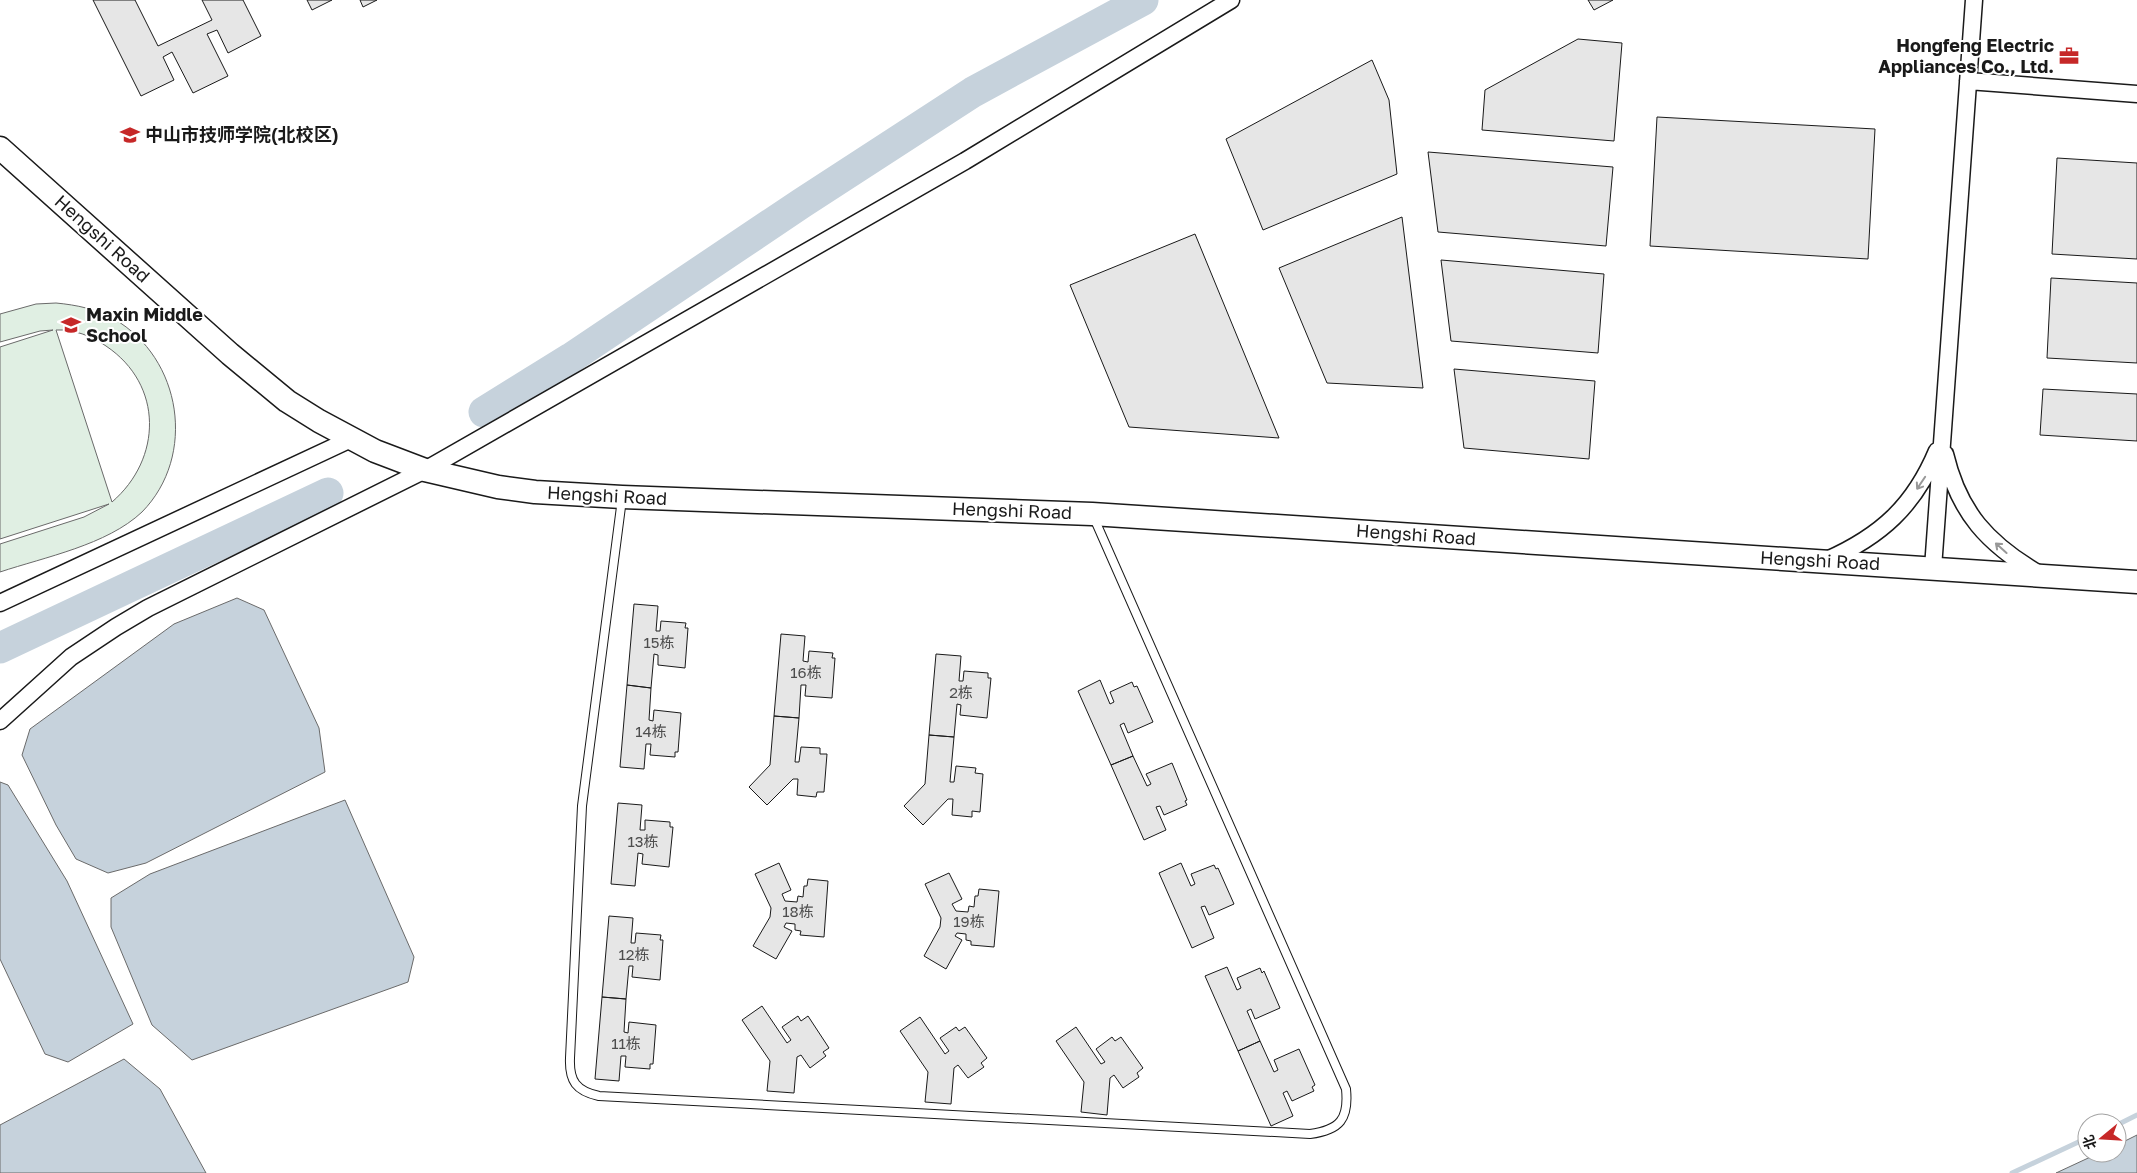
<svg xmlns="http://www.w3.org/2000/svg" width="2137" height="1173" font-family="'Golos Text','Noto Sans SC',sans-serif">
	<style>
		.green { fill: #e0efe3; stroke: #6a6a6a; fill-rule: evenodd }
		.water { fill: #c6d2dc; stroke: #6a6a6a }
		.lines { fill: none; stroke-linecap: round; stroke-linejoin: round }
		.stream { stroke: #c6d2dc; stroke-width: 5 }
		.river { stroke: #c6d2dc; stroke-width: 31 }
		.building { fill: #e6e6e6; stroke: #1a1a1a }
		.service-casing { stroke: #1a1a1a; stroke-width: 10 }
		.minor-casing { stroke: #1a1a1a; stroke-width: 19 }
		.secondary-casing { stroke: #1a1a1a; stroke-width: 25 }
		.service { stroke: #fff; stroke-width: 8 }
		.minor { stroke: #fff; stroke-width: 16 }
		.secondary { stroke: #fff; stroke-width: 22 }
		.oneway { stroke: #989898 }
		.labels { text-anchor: middle; stroke-width: 4; stroke-linejoin: round; paint-order: stroke }
		.number-label { font-size: 15px; fill: #4d4d4d }
		.poi-label { font-size: 18px; font-weight: bold; fill: #1a1a1a; stroke: #fff; text-anchor: start }
		.street-label { font-size: 18px; fill: #1a1a1a; stroke: #fff }
	</style>
	<rect width="100%" height="100%" fill="#fff"/>
	<!-- green -->
	<path class="green" d="M56 303C77 305 96 309 114 319 182 358 197 456 142 512 107 545 45 557 0 572V544L84 517 109 504 0 539V347L53 330 40 331 0 342V314L36 304ZM56 330C73 329 92 336 106 346 164 385 162 459 112 502Z"/>
	<!-- water -->
	<path class="water" d="M237 598 264 610 319 728 325 772 146 863 108 873 76 859 56 825 22 755 30 729 174 624Z
		M0 782 8 785 67 881 133 1024 68 1062 45 1054 0 959Z
		M345 800 414 957 408 982 192 1060 152 1025 111 927V898L150 874Z
		M124 1059 160 1089 206 1173H0V1125Z
		M2137 1135V1173H2056L2099 1153H2117V1145Z"/>
	<g class="lines">
		<!-- stream -->
		<path class="stream" d="M2117 1125 2137 1115
			M2012 1173 2087 1138"/>
		<!-- river -->
		<path class="river" d="M484 412 571 358 802 203 973 92 1143 0
			M0 648 328 493"/>
	</g>
	<!-- building -->
	<path class="building" d="M93 0H135L158 46 212 20 202 0H243L261 36 228 53 217 30 207 34 228 76 193 93 172 52 163 57 174 80 141 96Z
		M307 0H332L312 10Z
		M360 0H377L363 7Z
		M1588 0H1613L1594 10Z
		M1578 39 1622 43 1614 141 1482 130 1485 90Z
		M1372 60 1389 100 1397 174 1263 230 1226 139Z
		M1657 117 1875 129 1868 259 1650 246Z
		M1428 152 1613 167 1606 246 1438 232Z
		M2057 158 2137 163V259L2052 254Z
		M1402 217 1423 388 1327 383 1279 268Z
		M1195 234 1279 438 1129 427 1070 285Z
		M1441 260 1604 274 1598 353 1451 341Z
		M2051 278 2137 283V363L2047 358Z
		M1454 369 1595 381 1589 459 1464 448Z
		M2043 389 2137 394V441L2040 435Z
		M634 604 658 606 656 631H660L661 621 686 623 685 628H688L685 668 658 665V655L654 654 651 688 627 685Z
		M781 634 805 636 803 661 808 662 809 651 833 653 832 658H835L832 698 805 696 806 685H801L799 718 774 716Z
		M936 654 961 656 959 681H963L964 671 988 673V678H991L987 718 960 715 961 705 957 704 954 737 929 735Z
		M1100 680 1110 704 1114 702 1110 692 1132 682 1134 687 1137 686 1153 722 1128 733 1124 723 1120 725 1133 756 1111 765 1078 691Z
		M627 685 651 688 649 720 653 721 654 710 681 713 678 752H675V757L650 755 651 744H646L644 769 620 767Z
		M774 716 799 718 795 762H799L801 747 820 748V754H827L824 792H817L816 797 797 795 798 779H793L767 805 749 787 770 765Z
		M929 735 954 737 950 782H954L956 766 976 768 975 773 983 774 980 812 972 811V817L952 815 953 799H948L923 825 904 806 925 784Z
		M1133 756 1147 786 1151 784 1146 774 1172 763 1187 800 1185 801 1187 805 1164 815 1160 806 1156 807 1166 830 1144 840 1111 765Z
		M618 803 642 805 640 830H645V820L670 822V827H673L669 867 642 864 643 854 638 853 635 886 611 884Z
		M779 863 791 890 782 894 785 901 797 902 798 896 803 897 804 886H807L808 879 828 881 824 937 800 935 801 931 795 930V924L786 923 784 927 792 931 776 959 753 946 770 917 771 908 755 874Z
		M1181 863 1191 886 1195 884 1191 874 1214 865 1216 869 1218 868 1234 904 1209 915 1205 906 1201 907 1214 938 1192 948 1159 873Z
		M949 873 962 899 952 904 956 911 968 912 969 906 974 907 975 896H978L979 889 999 891 994 947 971 945V941L966 940V934L957 933 955 936 962 940 946 969 924 956 940 927 941 918 925 884Z
		M609 916 633 918 631 943H635L636 933 661 935 660 940H663L660 980 632 977 633 966H629L626 999 602 997Z
		M1227 967 1237 990 1241 988 1237 978 1260 968 1262 973 1264 971 1280 1008 1255 1019 1251 1009 1247 1011 1260 1041 1238 1051 1205 976Z
		M602 997 626 999 624 1032 628 1033 629 1022 656 1025 653 1064H650V1069L625 1067 626 1056H621L619 1081 595 1079Z
		M762 1006 787 1043 791 1040 782 1027 798 1016 801 1021 808 1016 829 1048 823 1052 826 1056 810 1068 801 1055 797 1057 794 1093 767 1091 770 1061 742 1020Z
		M920 1017 945 1054 949 1051 940 1038 956 1027 959 1031 965 1027 987 1058 981 1063 984 1067 968 1078 958 1065 954 1068 951 1104 925 1102 928 1072 900 1031Z
		M1076 1027 1101 1064 1105 1062 1096 1049 1112 1037 1115 1041 1121 1037 1143 1068 1137 1073 1139 1077 1123 1088 1114 1075 1110 1078 1107 1115 1081 1112 1084 1082 1056 1041Z
		M1260 1041 1274 1072 1278 1070 1274 1060 1299 1049 1315 1085 1312 1087 1314 1091 1292 1101 1287 1091 1283 1093 1293 1116 1271 1126 1238 1051Z"/>
	<g class="lines">
		<defs>
			<path id="service" d="M622 499 582 806 570 1058C569 1081 576 1091 599 1096L1310 1134C1340 1130 1349 1119 1346 1089L1094 518"/>
			<path id="minor" d="M1968 81 2137 94
				M1945 454C1959 513 1988 544 2039 574
				M1827 560C1881 536 1914 506 1937 451
				M1933 568 1974 0
				M0 603 351 439
				M0 721 71 657 116 627 148 608 425 470 965 161 1231 0"/>
			<path id="secondary" d="M0 148 230 354 287 401 319 421 375 451 425 470 498 487 535 492 622 497 1092 514 2137 582"/>
		</defs>
		<!-- service casing -->
		<use href="#service" class="service-casing"/>
		<!-- minor casing -->
		<use href="#minor" class="minor-casing"/>
		<!-- secondary casing -->
		<use href="#secondary" class="secondary-casing"/>
		<!-- service -->
		<use href="#service" class="service"/>
		<!-- minor -->
		<use href="#minor" class="minor"/>
		<!-- secondary -->
		<use href="#secondary" class="secondary"/>
	</g>
	<!-- one-way arrows -->
	<defs><path id="oneway-shaft" d="M-6 0H5M1.5-3L5.5 0L1.5 3" fill="none" stroke-width="1.6" stroke-linecap="round" stroke-linejoin="round" transform="scale(1.25)"/></defs>
	<g class="oneway">
		<use href="#oneway-shaft" transform="translate(1921 483) rotate(124)"/>
		<use href="#oneway-shaft" transform="translate(2001 548) rotate(-138)"/>
	</g>
	<!-- icons -->
	<defs>
		<symbol id="office-bare" viewBox="-9 -9 18 18"><path d="M-6-3h4V-5.5h4V-3h4V5H-6ZM-1-4.5V-3h2v-1.5ZM-6 0V1H6V0Z" fill="#c62828" stroke="#fff" stroke-width="2.5" paint-order="stroke"/></symbol>
		<symbol id="university-bare" viewBox="-9 -9 18 18"><path d="M0-5L7-2L0 1L-7-2ZM-4 1L0 2.5L4 1V4Q0 6-4 4Z" fill="#c62828" stroke="#fff" stroke-width="2.5" paint-order="stroke"/></symbol>
		<symbol id="school-bare" viewBox="-9 -9 18 18"><path d="M0-5L7-2L0 1L-7-2ZM-4 1L0 2.5L4 1V4Q0 6-4 4Z" fill="#c62828" stroke="#fff" stroke-width="2.5" paint-order="stroke"/></symbol>
	</defs>
	<g fill-rule="evenodd">
		<use href="#office-bare" x="2055" y="42" width="28" height="28"/>
		<use href="#university-bare" x="116" y="121" width="28" height="28"/>
		<use href="#school-bare" x="57" y="311" width="28" height="28"/>
	</g>
	<g class="labels">
		<!-- number labels -->
		<g class="number-label">
			<text x="659" y="648">15栋</text>
			<text x="806" y="678">16栋</text>
			<text x="961" y="698">2栋</text>
			<text x="651" y="737">14栋</text>
			<text x="643" y="847">13栋</text>
			<text x="798" y="917">18栋</text>
			<text x="969" y="927">19栋</text>
			<text x="634" y="960">12栋</text>
			<text x="626" y="1049">11栋</text>
		</g>
		<!-- poi labels -->
		<g class="poi-label">
			<text x="2054" y="52" text-anchor="end">Hongfeng Electric<tspan x="2054" dy="21">Appliances Co., Ltd.</tspan></text>
			<text x="145" y="141">中山市技师学院(北校区)</text>
			<text x="86" y="321">Maxin Middle<tspan x="86" dy="21">School</tspan></text>
		</g>
		<!-- street labels -->
		<g class="street-label">
			<text transform="translate(102 239) rotate(42)" y="6">Hengshi Road</text>
			<text transform="translate(607 496) rotate(3)" y="6">Hengshi Road</text>
			<text transform="translate(1012 511) rotate(2)" y="6">Hengshi Road</text>
			<text transform="translate(1416 535) rotate(4)" y="6">Hengshi Road</text>
			<text transform="translate(1820 561) rotate(3)" y="6">Hengshi Road</text>
		</g>
	</g>
	<!-- north arrow -->
	<g transform="translate(2102 1138) rotate(252)"><circle r="24" fill="#ffffff" stroke="#a3a3a3"/>
	<path d="M0-4L9 19L0 12L-9 19Z" fill="#c62828"/>
	<text y="-8" font-size="14" font-weight="bold" text-anchor="middle" fill="#1a1a1a">北</text>
	</g>
</svg>
